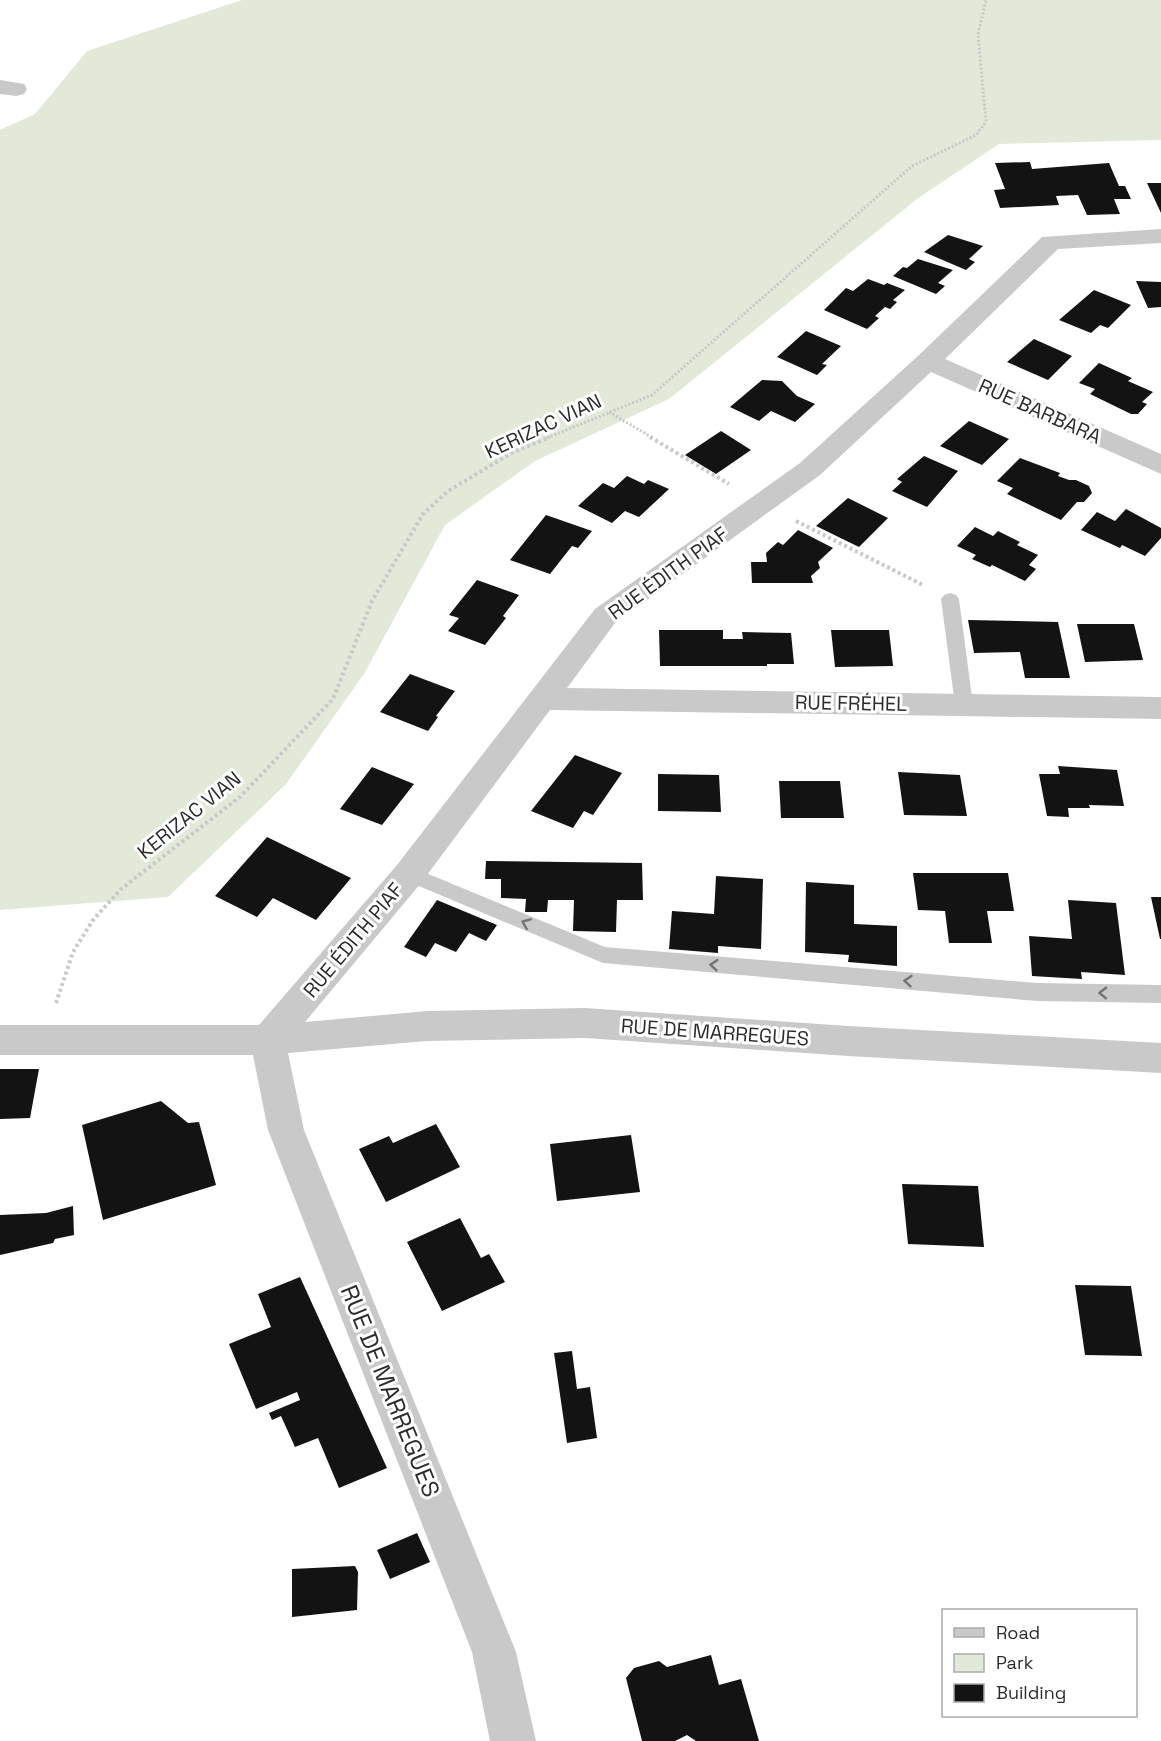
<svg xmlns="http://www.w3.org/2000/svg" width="1161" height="1741" font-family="'Space Grotesk',sans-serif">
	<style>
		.green { fill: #e2e9d9 }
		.building { fill: #131313 }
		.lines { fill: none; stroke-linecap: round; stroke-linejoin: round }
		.path-far1 { stroke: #c9c9c9; stroke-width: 3; stroke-dasharray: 2 2; stroke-linecap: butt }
		.path { stroke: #c9c9c9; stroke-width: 4; stroke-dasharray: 3 3; stroke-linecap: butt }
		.service { fill: #c9c9c9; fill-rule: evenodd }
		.minor { fill: #c9c9c9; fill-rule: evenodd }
		.oneway { stroke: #737373 }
		.labels { text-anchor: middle; stroke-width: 6; stroke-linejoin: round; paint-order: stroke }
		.street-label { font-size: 20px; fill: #2c2c2c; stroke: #fff }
		.near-street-label { font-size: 24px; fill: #2c2c2c; stroke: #fff }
	</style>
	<rect width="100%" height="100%" fill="#fff"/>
	<!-- green -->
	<path class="green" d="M242 0H1161V140L999 144 917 199 669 399 535 461 445 525 364 674 286 784 168 897 0 910V130L35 114 87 51Z"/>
	<!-- building -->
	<path class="building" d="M1030 162 1032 169 1109 163 1119 186H1125L1131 199H1114L1120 214 1087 215 1078 195 1056 196 1059 205 1000 208 994 190 1005 189 995 163Z
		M1147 183H1161V213Z
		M948 235 983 246 969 259 975 262 966 270 924 252Z
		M918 259 953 270 938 283 945 286 936 294 893 276 903 267 907 268Z
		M868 279 884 285 887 283 905 290 893 300 897 302 890 309 885 307 875 316 879 318 867 329 824 310 846 288 853 291Z
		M1136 281 1161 282V307L1148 308Z
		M1094 290 1131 305 1108 328 1100 325 1091 333 1059 320Z
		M806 331 841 346 822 364 827 365 817 375 777 357Z
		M1034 339 1072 356 1048 380 1007 362Z
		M1099 363 1132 378 1128 381 1153 392 1142 402 1147 404 1138 414H1131L1090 394 1095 389 1079 383Z
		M762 380 782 381 797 396 815 404 795 422 771 411 759 421 730 407Z
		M969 421 1009 439 982 465 940 446Z
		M721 431 751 450 716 474 685 455Z
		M924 456 958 471 927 507 892 491 902 482 897 479Z
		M1020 458 1060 473 1058 476 1069 480H1076L1089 486 1092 493 1084 502H1077L1061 520 1007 494 1013 488 997 481Z
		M627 476 644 484 648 480 669 489 639 517 625 511 612 523 578 506 603 483 614 488Z
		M848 498 888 518 859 547 816 526Z
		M1126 509 1161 528V538L1145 556 1122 545 1120 548 1081 530 1097 512 1115 521Z
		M546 515 592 531 578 548 572 546 550 574 510 560Z
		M975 527 993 536 998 531 1020 542 1017 545 1038 555 1029 565 1036 569 1025 581 992 565 990 567 972 559 976 555 957 546Z
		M798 530 833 548 818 562 820 568 811 576 813 583H752L751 562H767L766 553 778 542 783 545Z
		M477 580 519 595 503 616 506 618 485 645 448 631 459 618 449 615Z
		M968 620 1058 622 1070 678H1025L1020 652 974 653Z
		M1077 624H1134L1143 660 1085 662Z
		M659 630H723V639H743L742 632 791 633 794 664H767V666H660Z
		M831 630H889L893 666 835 667Z
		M410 674 455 691 436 716 438 717 428 731 380 712Z
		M575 755 622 773 593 815 584 811 573 828 531 811Z
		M1058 766 1117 770 1124 806 1089 805 1090 808H1068L1069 817 1047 816 1039 774H1060Z
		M372 767 414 784 382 825 340 809Z
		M898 772 960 775 967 816 904 815Z
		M658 774 719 775 721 812 658 811Z
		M779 781H840L844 818H781Z
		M267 837 351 878 316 920 273 898 257 917 215 896Z
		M486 861 642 863 643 900H617L616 932 573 931 574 900H548L547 912H525L526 899 501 898V879H485Z
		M913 873H1008L1014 911H987L992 943H949L945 911 918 910Z
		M716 876 763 879 761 949 718 946V953L669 949 672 911 714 914Z
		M806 882 854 885V924L897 926V966L848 962 849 955 805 952Z
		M1151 897H1161V939H1160Z
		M437 900 497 925 486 941 469 933 456 952 435 943 426 957 404 947Z
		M1068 900 1116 903 1125 975 1081 972 1082 979 1032 976 1029 936 1072 939Z
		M0 1069H39L30 1118 0 1119Z
		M161 1101 188 1123 199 1122 216 1185 103 1220 82 1125Z
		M436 1124 460 1167 386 1202 359 1149 389 1136 393 1143Z
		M631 1135 640 1192 557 1201 550 1144Z
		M902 1184 978 1186 984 1247 908 1244Z
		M73 1206 74 1235 55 1239 53 1243 0 1255V1215L46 1213Z
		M460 1218 481 1258 489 1254 505 1282 442 1311 407 1242Z
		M300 1277 387 1468 339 1488 318 1438 295 1447 281 1416 272 1420 269 1413 300 1400 297 1392 256 1409 229 1344 271 1327 258 1294Z
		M1075 1285 1131 1286 1142 1356 1085 1355Z
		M572 1351 577 1389 590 1387 597 1438 567 1443 554 1353Z
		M417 1533 430 1562 390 1579 377 1550Z
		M355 1566 358 1572 357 1610 292 1617V1569Z
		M711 1655 719 1685 741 1679 759 1741H696L687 1735 675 1741H642L626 1678 634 1668 659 1661 667 1667Z"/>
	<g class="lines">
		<!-- path-far1 -->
		<path class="path-far1" d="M609 412 653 438
			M547 438 652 395 912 166 976 135 986 122 978 34 986 0"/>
		<!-- path -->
		<path class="path" d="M650 437 729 484
			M796 521 923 585
			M56 1003 73 952 93 920 121 889 240 797 333 699 372 601 423 514 448 491 513 452 550 437"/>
		<!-- service -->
		<path class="service" d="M950 593 956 595 959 599 973 705 970 710 964 712 958 710 955 705 941 599 944 595Z
			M409 866 605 947 1037 983 1161 985V1003L1037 1001 603 963 402 879 399 874 402 869Z"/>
		<!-- minor -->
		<path class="minor" d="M0 80 24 84 27 89 24 94 16 96 0 94Z
			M1161 229V243L1058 249 945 359 1161 454V474L931 372 820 475 615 623 567 688 1161 697V719L550 710 421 883 305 1022 427 1011 585 1008 848 1026 1161 1043V1073L848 1056 585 1038 427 1041 288 1053 304 1130 516 1652 536 1741H490L472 1652 268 1130 253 1055H0V1025H259L397 865 595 609 800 463 919 355 1042 237Z"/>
	</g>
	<!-- one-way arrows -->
	<defs><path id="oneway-chevron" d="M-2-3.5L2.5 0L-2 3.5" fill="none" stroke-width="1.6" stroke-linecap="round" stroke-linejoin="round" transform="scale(1.5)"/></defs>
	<g class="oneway">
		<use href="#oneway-chevron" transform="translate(526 923) rotate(-157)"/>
		<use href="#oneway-chevron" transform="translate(714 965) rotate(-175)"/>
		<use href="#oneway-chevron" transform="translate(908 981) rotate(-175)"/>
		<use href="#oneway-chevron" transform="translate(1103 993) rotate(-179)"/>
	</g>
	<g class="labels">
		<!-- street labels -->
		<g class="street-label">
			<text transform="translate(1040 411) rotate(24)" y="7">RUE BARBARA</text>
			<text transform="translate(543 426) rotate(-25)" y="7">KERIZAC VIAN</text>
			<text transform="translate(668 573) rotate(-36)" y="7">RUE ÉDITH PIAF</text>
			<text transform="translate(851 703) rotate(1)" y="7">RUE FRÉHEL</text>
			<text transform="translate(189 815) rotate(-39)" y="7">KERIZAC VIAN</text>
			<text transform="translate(353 940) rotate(-50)" y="7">RUE ÉDITH PIAF</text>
			<text transform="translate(715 1032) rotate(4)" y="7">RUE DE MARREGUES</text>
		</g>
		<!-- near-street labels -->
		<g class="near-street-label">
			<text transform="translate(390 1391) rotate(68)" y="8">RUE DE MARREGUES</text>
		</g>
	</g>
	<!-- legend -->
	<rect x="942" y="1609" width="195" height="108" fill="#ffffff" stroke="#ababab" stroke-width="1.5"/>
	<rect x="954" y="1628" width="30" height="9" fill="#c9c9c9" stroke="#ababab" stroke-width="1.5"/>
	<text x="996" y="1639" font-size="18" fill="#2c2c2c">Road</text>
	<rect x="954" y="1654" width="30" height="18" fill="#e2e9d9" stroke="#ababab" stroke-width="1.5"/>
	<text x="996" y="1669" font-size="18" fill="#2c2c2c">Park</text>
	<rect x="954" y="1684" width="30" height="18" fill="#131313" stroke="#ababab" stroke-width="1.5"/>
	<text x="996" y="1699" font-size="18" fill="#2c2c2c">Building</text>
</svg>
